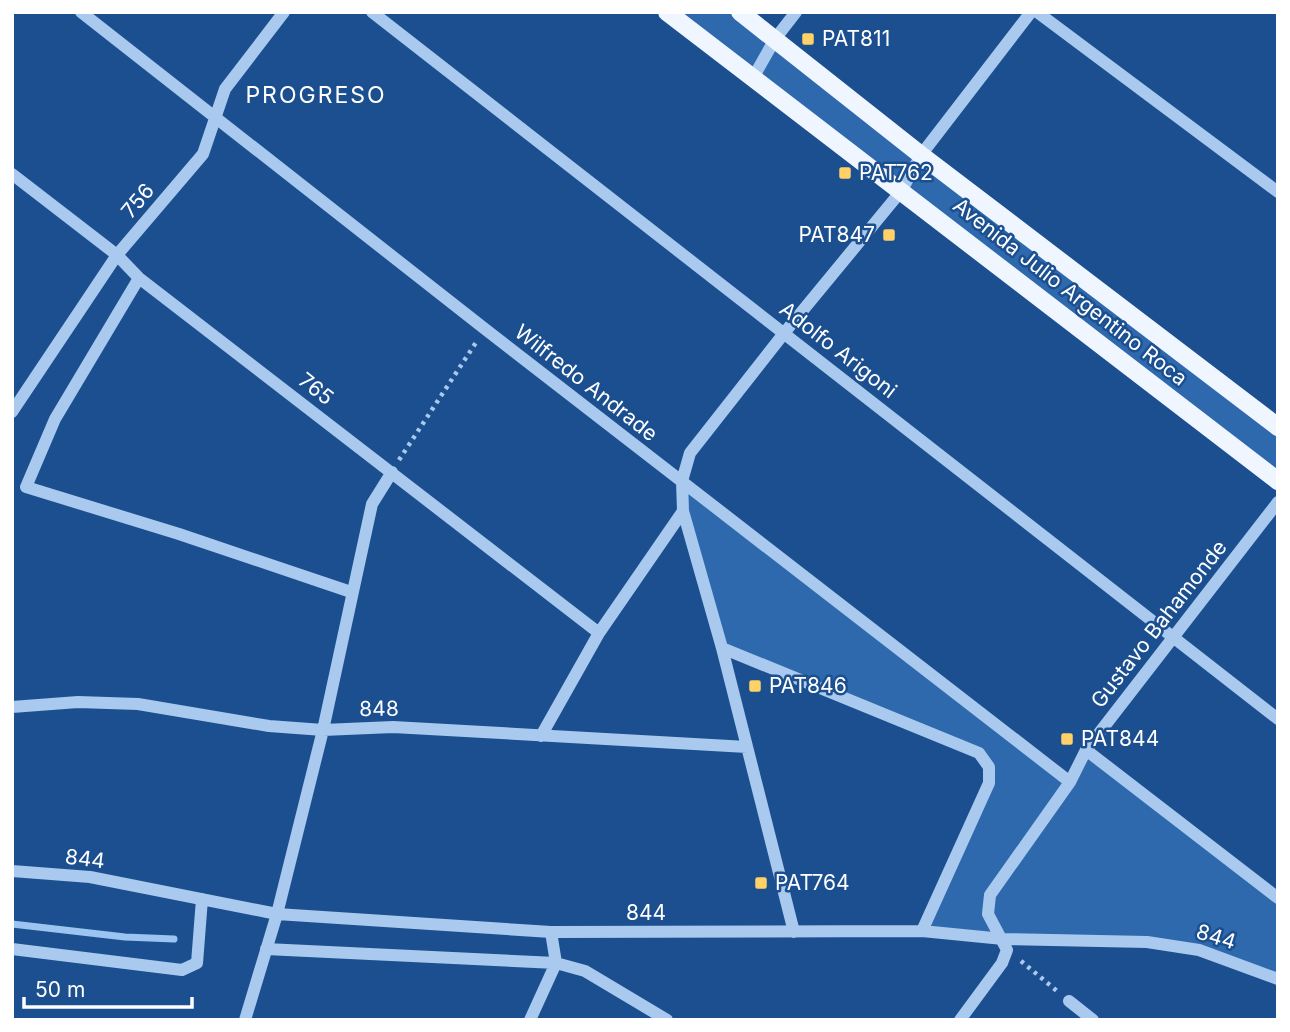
<svg xmlns="http://www.w3.org/2000/svg" width="1290" height="1032" font-family="Inter,sans-serif">
	<style>
		.green { fill: #2e69ad }
		.lines { fill: none; stroke-linecap: round; stroke-linejoin: round }
		.stream { stroke: #9cc4f0; stroke-width: 7 }
		.path { stroke: #a9c9ee; stroke-width: 4.5; stroke-dasharray: 3.5 5; stroke-linecap: butt }
		.minor { stroke: #a9c9ee; stroke-width: 12 }
		.major { stroke: #f0f6ff; stroke-width: 18 }
		.poi-dot { fill: #ffd166; stroke: #1b4f8f; stroke-width: 2.5 }
		.labels { text-anchor: middle; stroke-width: 5; stroke-linejoin: round; paint-order: stroke }
		.poi-label { font-size: 21px; fill: #fff; stroke: #1b4f8f; text-anchor: start }
		.street-label { font-size: 21px; fill: #fff; stroke: #1b4f8f }
		.neighbourhood-label { font-size: 23px; letter-spacing: 2px; fill: #fff; stroke: #1b4f8f }
	</style>
	<rect width="100%" height="100%" fill="#1b4f8f"/>
	<!-- green -->
	<path class="green" d="M667 12H740L1278 427V481Z
		M682 481 1069 782 1086 750 1278 898V979L1199 950 922 931 989 783 979 753 722 648Z"/>
	<g class="lines">
		<!-- stream -->
		<path class="stream" d="M12 924 125 937 174 939"/>
		<!-- path -->
		<path class="path" d="M399 460 477 341
			M1021 961 1057 991"/>
		<!-- minor -->
		<path class="minor" d="M81 12 485 329 1070 782
			M372 12 1278 719
			M1037 12 1278 192
			M753 78 775 39 796 12
			M12 174 117 255 139 278 599 633
			M139 278 55 419 26 487 179 534 351 592
			M12 412 117 255 203 154 225 89 284 12
			M722 648 979 753 989 767V783L922 931
			M12 707 78 702 138 704 269 726 323 730 393 727 747 747
			M541 736 599 633 683 511
			M1086 750 1278 898
			M12 871 90 877 277 914 551 932 922 931 1003 939 1147 942 1199 950 1278 979
			M794 932 722 648 683 511 682 481 690 453 785 332 902 190 921 155 1031 12
			M12 949 182 970 197 963 202 899
			M266 949 556 963 585 971 667 1020
			M1069 1001 1093 1020
			M245 1020 277 914 323 730 372 504 392 472
			M530 1020 556 963 551 932
			M960 1020 1002 963 1007 950 988 914 990 895 1070 782 1086 750 1278 502"/>
		<!-- major -->
		<path class="major" d="M667 12 1278 481
			M740 12 921 155 1278 427"/>
	</g>
	<!-- markers -->
	<g class="poi-dot">
		<rect x="801" y="32" width="14" height="14" rx="3.5"/>
		<rect x="838" y="166" width="14" height="14" rx="3.5"/>
		<rect x="882" y="228" width="14" height="14" rx="3.5"/>
		<rect x="748" y="679" width="14" height="14" rx="3.5"/>
		<rect x="1060" y="732" width="14" height="14" rx="3.5"/>
		<rect x="754" y="876" width="14" height="14" rx="3.5"/>
	</g>
	<g class="labels">
		<!-- poi labels -->
		<g class="poi-label">
			<text x="822" y="46">PAT811</text>
			<text x="859" y="180">PAT762</text>
			<text x="875" y="242" text-anchor="end">PAT847</text>
			<text x="769" y="693">PAT846</text>
			<text x="1081" y="746">PAT844</text>
			<text x="775" y="890">PAT764</text>
		</g>
		<!-- street labels -->
		<g class="street-label">
			<text transform="translate(138 201) rotate(-50)" y="7">756</text>
			<text transform="translate(1070 292) rotate(38)" y="7">Avenida Julio Argentino Roca</text>
			<text transform="translate(838 350) rotate(38)" y="7">Adolfo Arigoni</text>
			<text transform="translate(586 383) rotate(38)" y="7">Wilfredo Andrade</text>
			<text transform="translate(316 389) rotate(38)" y="7">765</text>
			<text transform="translate(1159 624) rotate(-52)" y="7">Gustavo Bahamonde</text>
			<text transform="translate(379 709) rotate(-1)" y="7">848</text>
			<text transform="translate(85 859) rotate(7)" y="7">844</text>
			<text x="646" y="920">844</text>
			<text transform="translate(1216 937) rotate(17)" y="7">844</text>
		</g>
		<!-- neighbourhood labels -->
		<g class="neighbourhood-label">
			<text x="316" y="103">PROGRESO</text>
		</g>
	</g>
	<!-- border -->
	<rect width="1290" height="1032" fill="none" stroke="#ffffff" stroke-width="28"/>
	<!-- scale -->
	<path d="M24 997v10h168v-10" fill="none" stroke="#ffffff" stroke-width="3.5"/>
	<text x="35" y="997" font-size="21" fill="#ffffff" stroke="#1b4f8f" stroke-width="5" paint-order="stroke">50 m</text>
</svg>
